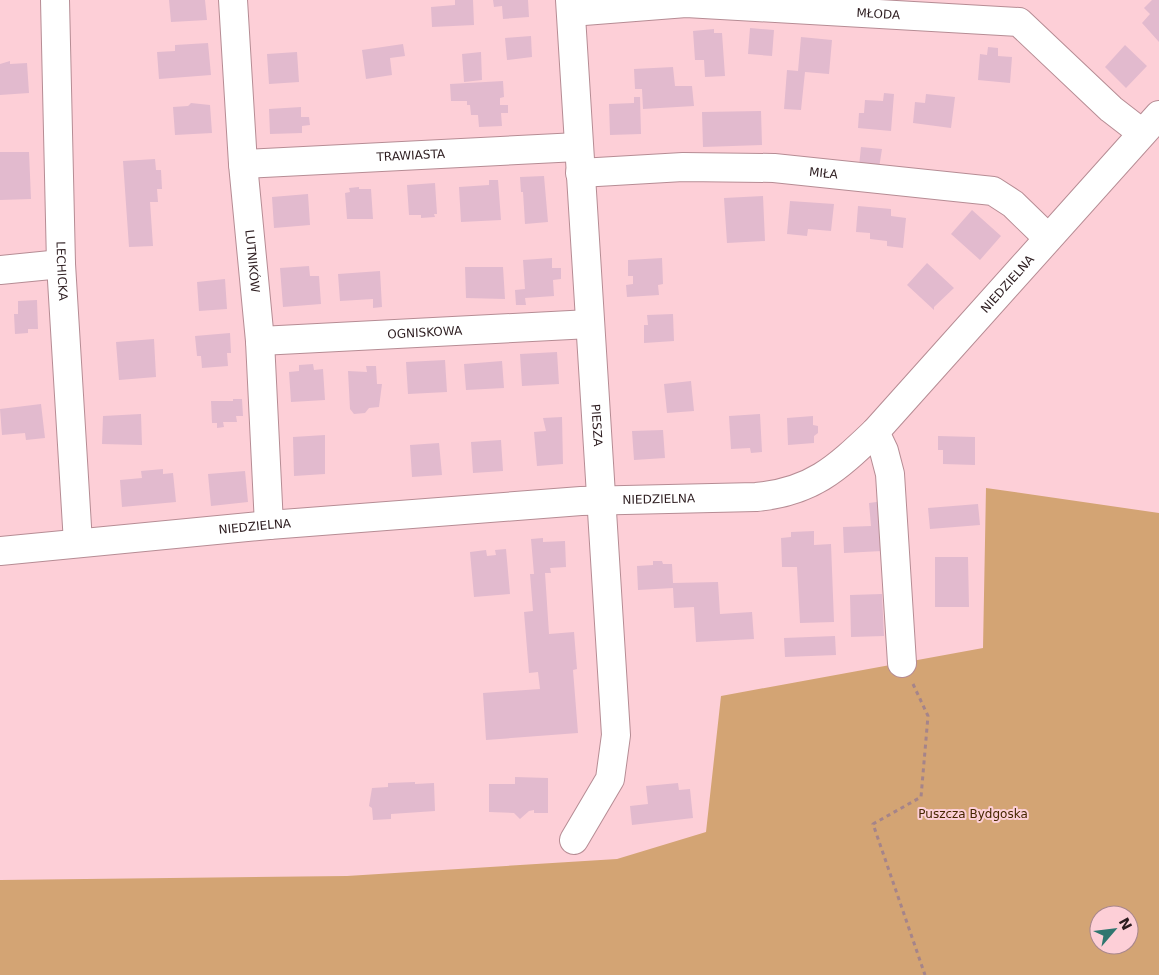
<svg xmlns="http://www.w3.org/2000/svg" width="1159" height="975" font-family="'DejaVu Sans',sans-serif">
	<style>
		.green { fill: #d3a474; fill-rule: evenodd }
		.building { fill: #e2bace }
		.lines { fill: none; stroke-linecap: round; stroke-linejoin: round }
		.minor-casing { stroke: #b68c94; stroke-width: 30 }
		.path { stroke: #a5848a; stroke-width: 3; stroke-dasharray: 4 4; stroke-linecap: butt }
		.minor { stroke: #fff; stroke-width: 28 }
		.labels { text-anchor: middle; stroke-width: 4; stroke-linejoin: round; paint-order: stroke }
		.street-label { font-size: 12px; fill: #2c1c1f; stroke: #fdcfd7 }
		.park-label { font-size: 12px; fill: #462600; stroke: #fdcfd7 }
	</style>
	<rect width="100%" height="100%" fill="#fdcfd7"/>
	<!-- green -->
	<path class="green" d="M986 488 1159 513V975H0V880L347 876 617 859 706 832 721 696 983 648ZM1099 915H1129V945H1099Z"/>
	<!-- building -->
	<path class="building" d="M169 0H205L207 20 171 22Z
		M455 0H473L474 25 432 27 431 7 455 5Z
		M493 0H528L529 17 503 19 502 6 494 7Z
		M1152 0H1159V42L1142 23 1150 14 1144 8Z
		M750 28 774 30 772 56 748 54Z
		M714 29V33H722L725 76 705 77 704 60H695L693 31Z
		M531 36 532 57 507 60 505 38Z
		M801 37 832 40 829 74 805 72 801 110 784 109 787 70 798 71Z
		M208 43 211 75 159 79 157 52 175 51V45Z
		M403 44 405 56 390 58 392 75 366 79 362 50Z
		M1125 45 1147 66 1126 88 1105 67Z
		M988 47 998 48V56L1012 57 1010 83 978 80 980 54 987 55Z
		M297 52 299 82 269 84 267 54Z
		M481 52 482 80 464 82 462 54Z
		M10 61V64L27 63 29 93 0 95V64Z
		M673 67 675 86H692L694 106 643 109 642 89H635L634 69Z
		M503 81 504 97 500 98V105H508V113H501L502 126 479 127 478 115H471L470 105H467V101H451L450 84Z
		M884 93 894 94 891 131 858 128 859 113H864L865 100 883 101Z
		M926 94 955 97 951 128 913 123 915 102 925 103Z
		M634 97H640L641 134 610 135 609 104 634 103Z
		M191 103 210 105 212 133 175 135 173 107 188 106Z
		M301 107V117H309L310 125 302 126V133L270 134 269 109Z
		M761 111 762 145 703 147 702 112Z
		M861 147 882 149 879 168 859 166Z
		M0 152H29L31 199 0 200Z
		M155 159 156 170H161L162 189H157L158 202H150L153 246 129 247 123 161Z
		M544 176 548 222 525 224 523 192H521L520 177Z
		M489 180H498L501 220 461 222 459 187 489 185Z
		M435 183 437 214H434L435 217 421 218V215H409L407 185Z
		M359 187V189H371L373 219H347L345 193 350 192 349 188Z
		M308 194 310 225 274 228 272 197Z
		M763 196 765 241 727 243 724 198Z
		M790 201 834 204 831 231 808 229 807 236 787 234Z
		M858 206 891 209V216L906 218 903 248 887 246V241L870 239V233L856 232Z
		M972 210 1001 236 980 260 951 234Z
		M552 258V268H561V279L553 280 554 296 525 298 526 305H516L515 290 525 289 523 260Z
		M662 258 663 284 658 285 659 295 627 297 626 285 633 284V276H628V260Z
		M927 263 954 288 934 307V310L907 285Z
		M309 266 310 276H319L321 304 283 307 280 268Z
		M465 267H503L505 299 466 298Z
		M380 271 382 307 373 308V299L340 301 338 274Z
		M225 279 227 309 199 311 197 282Z
		M37 300 38 329H28V333L15 334 14 314H18V301Z
		M673 314 674 341 644 343V325H648L647 315Z
		M230 333 231 353H227L228 366 202 368 201 356H197L195 336Z
		M154 339 156 377 119 380 116 342Z
		M557 352 559 384 522 386 520 354Z
		M445 360 447 392 408 394 406 362Z
		M502 361 504 388 466 390 464 364Z
		M313 364 314 370 323 369 325 400 291 402 289 372 299 371V365Z
		M366 366H376L377 384H382L379 407 369 408 365 413 354 414 350 409 348 371 367 372Z
		M691 381 694 411 667 413 664 384Z
		M233 399H242L243 416H236L237 422H223L224 427 217 428V423H212L211 401H233Z
		M41 404 45 438 26 440 25 433 2 435 0 409Z
		M141 414 142 445 102 444 103 416Z
		M760 414 762 452 751 453 750 448 731 449 729 416Z
		M813 416V425L818 426V433L814 436V443L788 445 787 418Z
		M562 417 563 464 537 466 534 432 546 431 543 418Z
		M663 430 665 458 634 460 632 431Z
		M325 435V474L294 476 293 437Z
		M938 436 975 437V465L943 464V450H938Z
		M501 440 503 471 473 473 471 442Z
		M439 443 442 475 412 477 410 445Z
		M163 469V474L173 473 176 502 122 507 120 480 142 478 141 471Z
		M245 471 248 502 211 506 208 474Z
		M884 501 882 551 844 553 843 527 871 526 869 503Z
		M978 504 980 525 930 529 928 508Z
		M814 531V545L831 544 834 622 800 623 797 567H782L781 538 791 537V532Z
		M543 538V542L565 541 566 567 550 568 551 573H545L549 634 574 632 577 669 573 670 578 733 486 740 483 693 540 689 538 672 529 673 524 612 533 611 530 574H534L531 539Z
		M506 549 510 594 474 597 470 552 486 550 487 556 496 555 495 550Z
		M935 557H968L969 607H935Z
		M653 561H662L663 564H672L673 583 718 582 720 614 752 612 754 639 696 642 694 607 674 608 673 588 638 590 637 566 653 565Z
		M882 594 884 636 851 637 850 595Z
		M835 636 836 655 785 657 784 638Z
		M515 777 548 778V813H534V810L529 811 520 819 514 813 489 812V784H515Z
		M415 782V784L434 783 435 811 391 814V819L373 820 372 808 369 806 372 788 388 787V783Z
		M678 783 679 790 690 789 693 818 632 825 630 806 648 804 646 786Z"/>
	<g class="lines">
		<defs>
			<g id="minor">
				<path id="s1" d="M55 0 61 264 78 543"/>
				<path id="s2" d="M233 0 243 164 260 341 269 525"/>
				<path id="s3" d="M570 0 616 735 610 779 574 840"/>
				<path id="s4" d="M571 12 686 3 1019 22 1111 109 1142 133"/>
				<path id="s5" d="M243 164 578 147"/>
				<path id="s6" d="M580 173 683 167 774 168 993 191 1013 204 1048 238"/>
				<path d="M0 270 61 264"/>
				<path id="s7" d="M260 341 590 324"/>
				<path d="M875 432 884 451 890 474 902 663"/>
				<path id="s8" d="M0 551 269 525 581 501 756 497C812 492 836 469 875 432L1159 115"/>
			</g>
		</defs>
		<!-- minor casing -->
		<use href="#minor" class="minor-casing"/>
		<!-- path -->
		<path class="path" d="M913 684 928 716 921 797 873 824 925 975"/>
		<!-- minor -->
		<use href="#minor" class="minor"/>
	</g>
	<g class="labels">
		<!-- street labels -->
		<g class="street-label">
			<text dy="4" stroke="none"><textPath href="#s4" startOffset="308">MŁODA</textPath></text>
			<text dy="4" stroke="none"><textPath href="#s5" startOffset="168">TRAWIASTA</textPath></text>
			<text dy="4" stroke="none"><textPath href="#s6" startOffset="244">MIŁA</textPath></text>
			<text dy="4" stroke="none"><textPath href="#s2" startOffset="262">LUTNIKÓW</textPath></text>
			<text dy="4" stroke="none"><textPath href="#s1" startOffset="271">LECHICKA</textPath></text>
			<text dy="4" stroke="none"><textPath href="#s8" startOffset="1096">NIEDZIELNA</textPath></text>
			<text dy="4" stroke="none"><textPath href="#s7" startOffset="165">OGNISKOWA</textPath></text>
			<text dy="4" stroke="none"><textPath href="#s3" startOffset="426">PIESZA</textPath></text>
			<text dy="4" stroke="none"><textPath href="#s8" startOffset="661">NIEDZIELNA</textPath></text>
			<text dy="4" stroke="none"><textPath href="#s8" startOffset="256">NIEDZIELNA</textPath></text>
		</g>
		<!-- park labels -->
		<g class="park-label">
			<text x="973" y="818">Puszcza Bydgoska</text>
		</g>
	</g>
	<!-- north arrow -->
	<g transform="translate(1114 930) rotate(62)"><circle r="24" fill="#fdcfd7" stroke="#a9878d"/>
	<path d="M0-4L9 19L0 12L-9 19Z" fill="#2f766f"/>
	<text y="-8" font-size="14" font-weight="bold" text-anchor="middle" fill="#2c1c1f">N</text>
	</g>
</svg>
